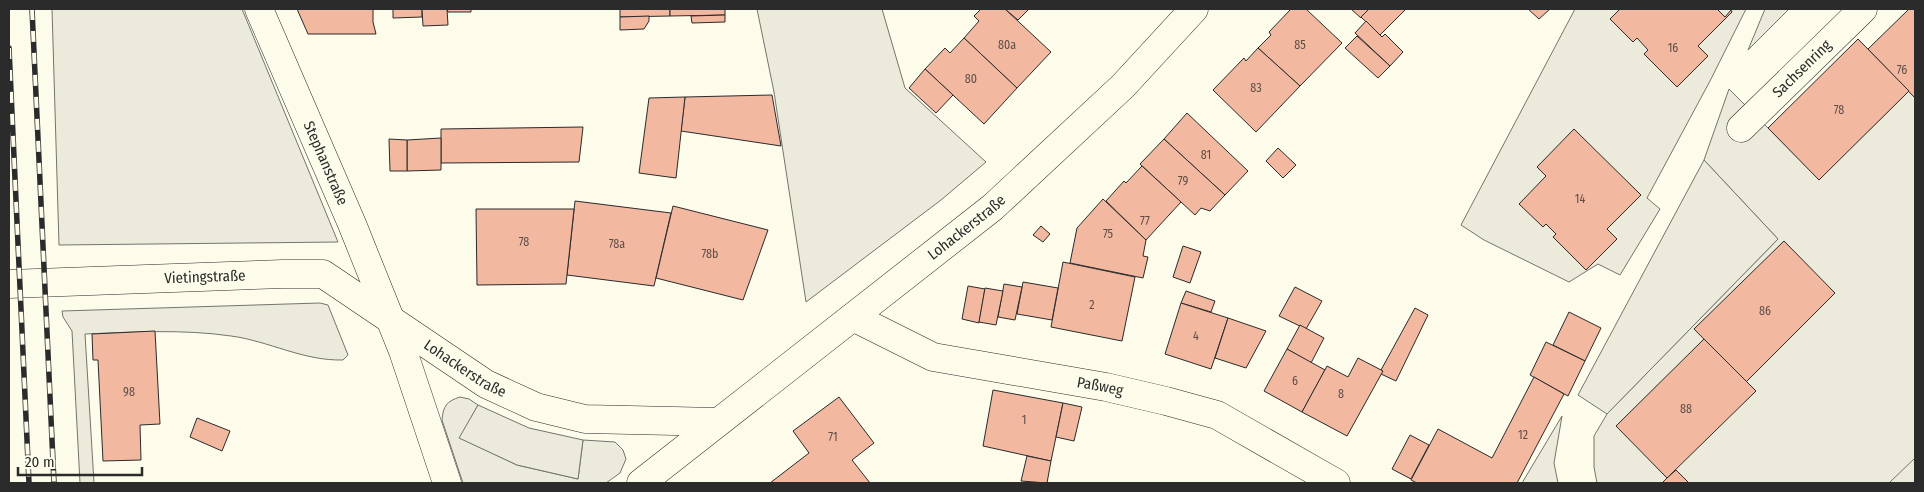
<svg xmlns="http://www.w3.org/2000/svg" width="1924" height="492" viewBox="0 0 1924 492" font-family="'Fira Sans Condensed',sans-serif">
<style>
.green{fill:#ecebdb;stroke:#74746e}
.parking{fill:#eceadb;stroke:#74746e}
.building{fill:#f2b8a0;stroke:#2b2b2b}
.lines{fill:none;stroke-linecap:round;stroke-linejoin:round}
.minor-casing{stroke:#2b2b2b;stroke-width:29}
.minor{stroke:#fdfbea;stroke-width:28}
.rail-casing{stroke:#2b2b2b;stroke-width:5.5}
.rail{stroke:#fdfbea;stroke-width:4;stroke-dasharray:11;stroke-linecap:butt}
.labels{text-anchor:middle;dominant-baseline:central;stroke-width:4;stroke-linejoin:round;paint-order:stroke}
.number-label{font-size:12px;fill:#5d4e48}
.street-label{font-size:15px;fill:#2b2b2b;stroke:#fdfbea}
</style>
<rect width="100%" height="100%" fill="#fdfbea"/>
<g class="green">
<path d="M 52,9 L 242,9 L 338,242 L 59,245 Z"/>
<path d="M 757,9 L 882,9 L 905,88 L 986,162 L 941,200 L 806,302 L 774,92 Z"/>
<path d="M 1575,9 L 1746,9 L 1710,81 L 1647,198 L 1660,209 L 1620,275 L 1598,264 L 1569,282 L 1484,240 L 1461,225 Z"/>
<path d="M 1765,9 L 1789,9 L 1748,50 Z"/>
<path d="M 1729,89 L 1819,179 L 1909,91 L 1915,98 L 1915,483 L 1597,483 L 1594,467 L 1594,436 L 1607,414 L 1778,239 L 1704,160 Z"/>
<path d="M 320,303 L 328,305 L 348,355 L 343,360 C 303,361 269,341 231,336 C 183,329 133,332 85,334 L 94,483 L 80,483 L 72,331 L 63,317 L 62,311 Z"/>
<path d="M 460,397 L 469,399 L 478,405 L 460,438 L 517,465 L 578,479 L 583,440 L 615,442 L 623,450 L 626,459 L 620,473 L 606,483 L 463,483 L 442,420 C 443,406 447,401 460,397 Z"/>
<path d="M 1562,416 L 1554,463 L 1558,483 L 1522,483 Z"/>
</g>
<g class="parking">
<path d="M 1704,160 L 1778,239 L 1607,414 L 1578,395 Z"/>
<path d="M 478,405 L 529,428 L 583,440 L 578,479 L 517,465 L 459,438 Z"/>
<path d="M 1915,458 L 1915,483 L 1889,483 Z"/>
</g>
<g class="building">
<path d="M 297,9 L 373,9 L 373,22 L 376,34 L 308,34 Z"/>
<path d="M 393,9 L 422,9 L 422,17 L 393,18 Z"/>
<path d="M 422,9 L 447,9 L 448,25 L 423,26 Z"/>
<path d="M 447,9 L 471,9 L 471,12 L 448,12 Z"/>
<path d="M 620,9 L 670,9 L 670,16 L 620,17 Z"/>
<path d="M 670,9 L 725,9 L 725,15 L 670,16 Z"/>
<path d="M 981,9 L 1005,9 L 1051,52 L 1017,88 L 964,38 L 979,21 L 974,16 Z"/>
<path d="M 1005,9 L 1029,9 L 1018,20 Z"/>
<path d="M 1291,9 L 1306,9 L 1342,43 L 1300,86 L 1258,48 L 1271,35 L 1269,32 Z"/>
<path d="M 1351,9 L 1369,9 L 1361,18 Z"/>
<path d="M 1369,9 L 1406,9 L 1380,35 L 1361,17 Z"/>
<path d="M 1528,9 L 1550,9 L 1539,19 Z"/>
<path d="M 1620,9 L 1717,9 L 1725,17 L 1731,10 L 1732,12 L 1698,46 L 1708,56 L 1677,87 L 1644,54 L 1648,50 L 1637,38 L 1633,42 L 1610,19 Z"/>
<path d="M 1909,9 L 1915,9 L 1915,98 L 1868,49 Z"/>
<path d="M 725,15 L 725,22 L 692,23 L 691,16 Z"/>
<path d="M 649,16 L 649,21 L 644,29 L 620,30 L 620,17 Z"/>
<path d="M 1366,21 L 1382,37 L 1385,34 L 1403,52 L 1390,66 L 1355,33 Z"/>
<path d="M 1357,36 L 1390,66 L 1378,78 L 1345,48 Z"/>
<path d="M 964,38 L 1017,88 L 984,124 L 925,69 L 945,48 L 950,53 Z"/>
<path d="M 1858,39 L 1909,91 L 1819,180 L 1768,128 Z"/>
<path d="M 1258,48 L 1300,86 L 1256,132 L 1213,90 L 1244,58 L 1246,61 Z"/>
<path d="M 925,69 L 953,95 L 936,113 L 909,88 Z"/>
<path d="M 772,95 L 781,146 L 681,131 L 685,97 Z"/>
<path d="M 685,97 L 676,178 L 639,173 L 649,98 Z"/>
<path d="M 1187,113 L 1248,171 L 1225,195 L 1164,139 Z"/>
<path d="M 583,127 L 579,162 L 441,163 L 441,129 Z"/>
<path d="M 1574,129 L 1641,195 L 1607,229 L 1617,239 L 1586,270 L 1553,237 L 1556,234 L 1546,224 L 1543,227 L 1519,204 L 1546,176 L 1537,167 Z"/>
<path d="M 441,138 L 441,170 L 407,171 L 407,140 Z"/>
<path d="M 389,139 L 407,140 L 407,171 L 390,171 Z"/>
<path d="M 1164,139 L 1225,195 L 1210,211 L 1201,208 L 1195,215 L 1140,164 Z"/>
<path d="M 1278,148 L 1296,165 L 1283,178 L 1266,161 Z"/>
<path d="M 1142,166 L 1181,202 L 1146,240 L 1106,201 L 1124,181 L 1126,183 Z"/>
<path d="M 1103,199 L 1146,240 L 1143,256 L 1148,257 L 1143,278 L 1070,263 L 1077,228 Z"/>
<path d="M 575,201 L 671,213 L 654,286 L 567,275 Z"/>
<path d="M 673,206 L 768,230 L 743,300 L 656,278 Z"/>
<path d="M 476,209 L 574,209 L 566,284 L 477,285 Z"/>
<path d="M 1041,226 L 1050,234 L 1043,242 L 1033,235 Z"/>
<path d="M 1784,241 L 1835,293 L 1746,382 L 1694,329 Z"/>
<path d="M 1183,246 L 1201,252 L 1190,283 L 1173,277 Z"/>
<path d="M 1063,262 L 1135,277 L 1122,341 L 1051,327 Z"/>
<path d="M 1023,282 L 1058,288 L 1052,320 L 1017,314 Z"/>
<path d="M 1004,284 L 1022,287 L 1015,320 L 998,317 Z"/>
<path d="M 968,286 L 985,289 L 979,323 L 962,319 Z"/>
<path d="M 1295,287 L 1322,301 L 1306,329 L 1279,316 Z"/>
<path d="M 985,288 L 1003,291 L 996,325 L 979,322 Z"/>
<path d="M 1186,291 L 1215,301 L 1211,312 L 1181,303 Z"/>
<path d="M 1181,303 L 1228,318 L 1211,369 L 1165,354 Z"/>
<path d="M 1415,308 L 1428,315 L 1396,381 L 1381,374 L 1381,370 Z"/>
<path d="M 1569,312 L 1601,328 L 1585,361 L 1553,345 Z"/>
<path d="M 1228,318 L 1266,331 L 1246,368 L 1215,358 Z"/>
<path d="M 1300,325 L 1324,338 L 1311,363 L 1287,349 Z"/>
<path d="M 155,331 L 160,424 L 140,425 L 141,460 L 103,461 L 98,360 L 93,360 L 92,334 Z"/>
<path d="M 1704,339 L 1756,391 L 1667,478 L 1616,426 Z"/>
<path d="M 1546,342 L 1585,361 L 1568,396 L 1530,375 Z"/>
<path d="M 1287,349 L 1325,370 L 1302,412 L 1264,391 Z"/>
<path d="M 1358,358 L 1383,371 L 1347,436 L 1302,412 L 1327,366 L 1348,377 Z"/>
<path d="M 1534,377 L 1564,394 L 1517,483 L 1417,483 L 1411,480 L 1438,429 L 1492,458 Z"/>
<path d="M 993,390 L 1063,403 L 1051,461 L 983,446 Z"/>
<path d="M 839,397 L 874,443 L 852,460 L 870,483 L 770,483 L 809,453 L 793,431 Z"/>
<path d="M 1063,403 L 1082,407 L 1074,441 L 1056,437 Z"/>
<path d="M 197,418 L 230,431 L 222,451 L 190,437 Z"/>
<path d="M 1410,435 L 1429,445 L 1411,479 L 1392,469 Z"/>
<path d="M 1027,456 L 1051,461 L 1047,483 L 1021,481 Z"/>
<path d="M 1676,470 L 1689,483 L 1662,483 L 1667,478 Z"/>
</g>
<g class="lines">
<defs>
<g id="minor">
<path id="s1" d="M 259,9 L 352,224 L 403,351 L 447,483"/>
<path id="s2" d="M 1741,128 L 1863,9"/>
<path id="s3" d="M 9,284 L 283,274 L 323,274 L 486,384 L 536,407 L 585,419 L 718,422"/>
<path id="s4" d="M 853,317 L 933,357 L 1106,387 L 1166,401 L 1217,415 L 1336,483"/>
<path id="s5" d="M 641,483 L 993,207 L 1123,86 L 1194,9"/>
</g>
</defs>
<use href="#minor" class="minor-casing"/>
<use href="#minor" class="minor"/>
<defs>
<g id="rail">
<path d="M 32,9 L 54,483"/>
<path d="M 9,48 L 29,483"/>
</g>
</defs>
<use href="#rail" class="rail-casing"/>
<use href="#rail" class="rail"/>
</g>
<g class="labels">
<g class="number-label">
<text x="1007" y="45">80a</text>
<text x="1300" y="45">85</text>
<text x="1673" y="48">16</text>
<text x="1902" y="70">76</text>
<text x="971" y="79">80</text>
<text x="1256" y="88">83</text>
<text x="1839" y="110">78</text>
<text x="1206" y="155">81</text>
<text x="1183" y="181">79</text>
<text x="1580" y="199">14</text>
<text x="1145" y="221">77</text>
<text x="1108" y="234">75</text>
<text x="524" y="242">78</text>
<text x="617" y="244">78a</text>
<text x="710" y="254">78b</text>
<text x="1092" y="305">2</text>
<text x="1765" y="311">86</text>
<text x="1196" y="336">4</text>
<text x="1295" y="381">6</text>
<text x="129" y="392">98</text>
<text x="1341" y="394">8</text>
<text x="1686" y="409">88</text>
<text x="1024" y="420">1</text>
<text x="1523" y="435">12</text>
<text x="833" y="437">71</text>
</g>
<g class="street-label">
<text stroke="none"><textPath href="#s2" startOffset="85">Sachsenring</textPath></text>
<text stroke="none"><textPath href="#s1" startOffset="168">Stephanstraße</textPath></text>
<text stroke="none"><textPath href="#s5" startOffset="414">Lohackerstraße</textPath></text>
<text stroke="none"><textPath href="#s3" startOffset="196">Vietingstraße</textPath></text>
<text stroke="none"><textPath href="#s3" startOffset="485">Lohackerstraße</textPath></text>
<text stroke="none"><textPath href="#s4" startOffset="259">Paßweg</textPath></text>
</g>
</g>
<rect width="1924" height="492" fill="none" stroke="#2b2b2b" stroke-width="20"/>
<path d="M18 467v8h124v-8" fill="none" stroke="#2b2b2b" stroke-width="2.5"/>
<text x="25" y="467" font-size="15" fill="#2b2b2b" stroke="#fdfbea" stroke-width="4" paint-order="stroke">20 m</text>
</svg>
